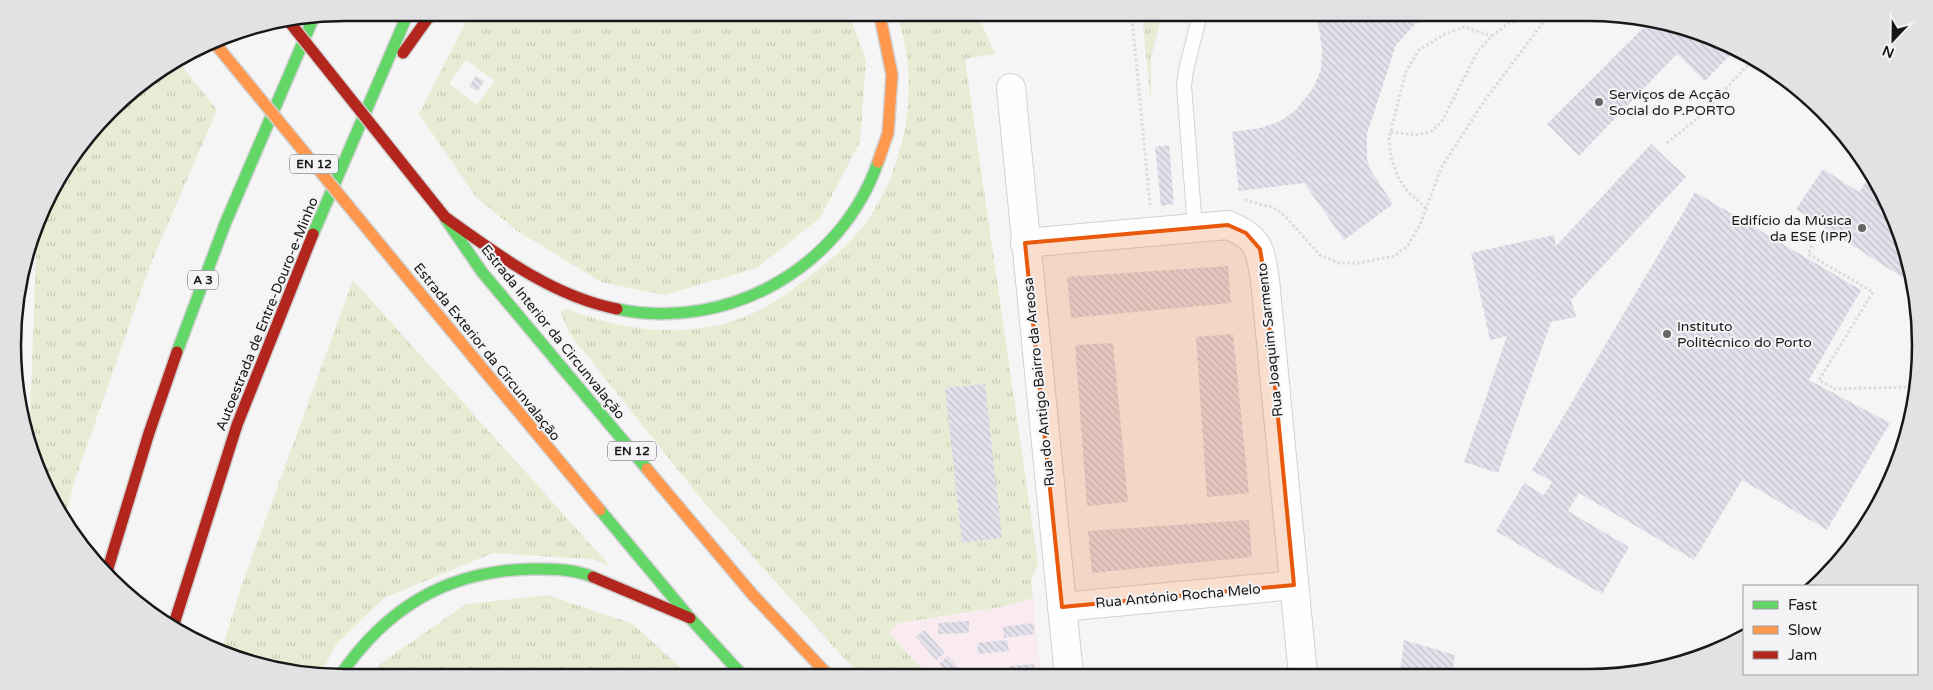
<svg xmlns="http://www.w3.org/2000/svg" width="1933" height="690" viewBox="0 0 1933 690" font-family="'Varela Round',sans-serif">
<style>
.commercial{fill:#f9ebf0}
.grass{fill:url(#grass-tufts);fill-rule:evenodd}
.building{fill:url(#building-back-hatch)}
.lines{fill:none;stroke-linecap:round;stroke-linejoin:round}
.lane-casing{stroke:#d2d2d2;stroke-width:16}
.street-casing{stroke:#d2d2d2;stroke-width:30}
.fast-casing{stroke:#d1d1d2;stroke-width:14}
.slow-casing{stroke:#d1d1d2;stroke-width:14}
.jam-casing{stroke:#d1d1d2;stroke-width:14}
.path{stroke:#dbdbdc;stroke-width:3;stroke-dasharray:2.5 2.5;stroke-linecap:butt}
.lane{stroke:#fefefe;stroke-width:14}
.street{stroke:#fefefe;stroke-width:28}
.fast{stroke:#63d668;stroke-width:11}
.slow{stroke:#ff974d;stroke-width:11}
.jam{stroke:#b3261e;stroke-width:11}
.slow-bridge-casing{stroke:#d1d1d2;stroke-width:14;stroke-linecap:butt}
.jam-bridge-casing{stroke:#d1d1d2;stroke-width:14;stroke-linecap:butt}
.slow-bridge{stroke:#ff974d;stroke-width:11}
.jam-bridge{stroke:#b3261e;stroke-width:11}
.marked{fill:#e8590c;fill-opacity:0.2;stroke:#e8590c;stroke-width:4;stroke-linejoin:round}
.poi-dot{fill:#656566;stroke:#f4f4f6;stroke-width:2}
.labels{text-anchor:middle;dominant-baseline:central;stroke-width:4;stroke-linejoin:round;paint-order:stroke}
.shield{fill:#f4f4f6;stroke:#5a5a5b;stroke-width:1}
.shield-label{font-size:12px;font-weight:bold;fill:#181819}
.poi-label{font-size:14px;fill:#181819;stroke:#f4f4f6;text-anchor:start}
.street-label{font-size:14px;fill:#181819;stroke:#f4f4f6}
.rim{fill:none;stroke:#181819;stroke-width:2.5}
</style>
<defs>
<pattern id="grass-tufts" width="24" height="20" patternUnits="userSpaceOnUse" patternTransform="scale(1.25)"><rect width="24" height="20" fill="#e7edd4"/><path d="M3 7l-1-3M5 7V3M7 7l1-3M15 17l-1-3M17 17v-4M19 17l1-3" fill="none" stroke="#c5cab5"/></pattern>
<pattern id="building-back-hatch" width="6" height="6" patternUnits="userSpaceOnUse" patternTransform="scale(1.25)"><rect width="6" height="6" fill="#e3e2ec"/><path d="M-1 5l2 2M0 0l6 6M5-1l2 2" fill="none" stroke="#c2c1ca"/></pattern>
</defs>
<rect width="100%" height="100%" fill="#f5f5f5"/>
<path class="commercial" d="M 1033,598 L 1041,676 L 928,676 L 889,633 L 898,623 L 1001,607 Z"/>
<g class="grass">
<path d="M 978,15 L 995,54 L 965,59 L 1038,564 L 1031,580 L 1033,598 L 1001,607 L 898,623 L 889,633 L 928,676 L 860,676 L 702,500 L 569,333 L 560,312 L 566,309 C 615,327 663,336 714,326 C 752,318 781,300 810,276 C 831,260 851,243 867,221 C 907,163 921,83 897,16 Z"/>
<path d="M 1150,15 L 1162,15 L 1151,58 L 1151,104 L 1143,24 Z"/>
<path d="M 850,16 L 866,61 L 860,142 L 820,218 L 757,268 L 664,295 L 601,282 L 516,230 L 476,197 L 419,114 L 468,18 ZM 466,60 L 495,81 L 477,105 L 449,84 Z"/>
<path d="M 179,62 L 217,110 L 151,263 L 74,483 L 64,519 L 29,442 L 37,229 L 47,198 L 81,143 L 126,95 Z"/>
<path d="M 353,280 L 610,566 L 592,559 L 493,553 L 384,598 L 336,644 L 321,674 L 259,666 L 222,649 L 241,587 Z"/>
<path d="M 548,595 L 633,624 L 681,668 L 669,677 L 372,677 L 379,665 L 466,604 Z"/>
</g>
<g class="building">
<path d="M 1439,13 L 1415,24 L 1396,45 L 1367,134 L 1367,159 L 1370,169 L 1393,204 L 1344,240 L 1304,183 L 1239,191 L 1232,132 L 1260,128 L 1279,122 L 1295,111 L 1314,87 L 1321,69 L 1322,49 L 1319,29 L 1313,14 Z"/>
<path d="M 1650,21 L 1674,24 L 1737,48 L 1705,81 L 1677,54 L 1579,156 L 1547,124 Z"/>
<path d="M 476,76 L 484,81 L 477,92 L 469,86 Z"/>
<path d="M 1651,144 L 1686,177 L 1571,300 L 1576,317 L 1551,322 L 1498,473 L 1464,462 L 1507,336 L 1490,340 L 1471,253 L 1554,235 L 1556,246 Z"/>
<path d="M 1169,145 L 1174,204 L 1161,206 L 1155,147 Z"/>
<path d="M 1823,169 L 1859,192 L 1872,173 L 1886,202 L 1881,210 L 1894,218 L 1903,238 L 1914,285 L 1796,209 Z"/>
<path d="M 1695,192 L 1861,290 L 1809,380 L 1890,423 L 1827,530 L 1742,480 L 1694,560 L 1579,493 L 1568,511 L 1629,547 L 1602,594 L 1496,531 L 1524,483 L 1544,495 L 1552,482 L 1532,470 Z"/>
<path d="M 1228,266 L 1231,303 L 1071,318 L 1067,277 Z"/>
<path d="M 1233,334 L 1249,493 L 1207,497 L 1196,337 Z"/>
<path d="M 1113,343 L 1128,502 L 1087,506 L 1075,345 Z"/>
<path d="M 985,384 L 1002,538 L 962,543 L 945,388 Z"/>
<path d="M 1249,520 L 1252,557 L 1092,573 L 1088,531 Z"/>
<path d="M 969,621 L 969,633 L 938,634 L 938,623 Z"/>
<path d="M 1033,623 L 1035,634 L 1004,638 L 1003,627 Z"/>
<path d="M 924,630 L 945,653 L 936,660 L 916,637 Z"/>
<path d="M 1007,640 L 1009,651 L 978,654 L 977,643 Z"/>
<path d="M 1404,640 L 1455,655 L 1452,675 L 1400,675 Z"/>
<path d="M 948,656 L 965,676 L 951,676 L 939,664 Z"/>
<path d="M 1034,664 L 1035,675 L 1010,676 L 1010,666 Z"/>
</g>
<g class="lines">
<defs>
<path id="lane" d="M 1195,227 L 1184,86 L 1186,70 L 1200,14"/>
<g id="street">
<path d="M 1011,88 L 1069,676"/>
<path d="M 1025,243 L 1228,225 C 1260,239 1260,248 1265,280 L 1303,675"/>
<path d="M 1062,607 L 1294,585"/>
</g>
<g id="fast">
<path d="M 445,218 L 482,272 L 647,469"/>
<path d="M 313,234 L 406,18"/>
<path d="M 617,309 C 728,332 841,268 878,162"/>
<path d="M 177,352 L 225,224 L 313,19"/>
<path d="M 600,510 L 690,618 L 744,677"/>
<path d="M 339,677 C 386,608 447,570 533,569 C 553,569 574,569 593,577"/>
</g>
<g id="slow">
<path d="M 878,162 L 888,133 L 892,75 L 880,16"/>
<path d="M 415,287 L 600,510"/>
<path d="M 647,469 L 752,594 L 829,676"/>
</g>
<g id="jam">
<path d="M 403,53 L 428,18"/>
<path d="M 445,217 C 498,255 552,296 617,309"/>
<path d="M 106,575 L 149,433 L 177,352"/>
<path d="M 593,577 L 690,618"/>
<path d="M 173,627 L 237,425 L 313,234"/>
</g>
</defs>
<use href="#lane" class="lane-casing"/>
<use href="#street" class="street-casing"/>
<use href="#fast" class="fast-casing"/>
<use href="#slow" class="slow-casing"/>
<use href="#jam" class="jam-casing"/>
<g class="path">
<path d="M 1135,15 L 1132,18 L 1150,205"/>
<path d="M 1391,132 L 1417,135 L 1432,131 L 1442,121 L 1478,51 L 1492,36 L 1509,23 L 1542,13"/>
<path d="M 1667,143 L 1704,113 L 1754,58"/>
<path d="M 1245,200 L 1274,208 L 1284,215 L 1320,255 L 1339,263 L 1358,263 L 1395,256 L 1408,245 L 1420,225 L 1441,168 L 1485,100 L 1550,13"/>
<path d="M 1426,208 L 1408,192 L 1398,177 L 1391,158 L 1389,138 L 1406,71 L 1419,50 L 1445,34 L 1464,27 L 1492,36"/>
<path d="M 1814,241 L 1808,254 L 1873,292 L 1819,380 L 1835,389 L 1908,387"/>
</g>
<use href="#lane" class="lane"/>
<use href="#street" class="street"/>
<use href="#fast" class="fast"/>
<use href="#slow" class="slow"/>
<use href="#jam" class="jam"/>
<defs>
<path id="slow-bridge" d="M 213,41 L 415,287"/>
<path id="jam-bridge" d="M 287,19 L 445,217"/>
</defs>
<use href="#slow-bridge" class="slow-bridge-casing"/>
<use href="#jam-bridge" class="jam-bridge-casing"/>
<use href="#slow-bridge" class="slow-bridge"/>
<use href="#jam-bridge" class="jam-bridge"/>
</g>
<path class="marked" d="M 1228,225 L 1246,233 L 1260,249 L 1265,280 L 1294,585 L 1062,607 L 1025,243 Z"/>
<g class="poi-dot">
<circle cx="1599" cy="102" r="5"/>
<circle cx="1862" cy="228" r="5"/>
<circle cx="1667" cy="334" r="5"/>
</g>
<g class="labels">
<g class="shield">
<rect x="290" y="154.5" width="48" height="19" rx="4"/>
<rect x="188" y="270.5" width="30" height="19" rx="4"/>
<rect x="608" y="441.5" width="48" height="19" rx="4"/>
</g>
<g class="shield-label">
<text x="314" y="164">EN 12</text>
<text x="203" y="280">A 3</text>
<text x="632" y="451">EN 12</text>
</g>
<g class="poi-label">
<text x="1609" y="94">Serviços de Acção<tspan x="1609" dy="16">Social do P.PORTO</tspan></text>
<text x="1852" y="220" text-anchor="end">Edifício da Música<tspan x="1852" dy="16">da ESE (IPP)</tspan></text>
<text x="1677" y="326">Instituto<tspan x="1677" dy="16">Politécnico do Porto</tspan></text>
</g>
<g class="street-label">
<text transform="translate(267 314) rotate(-68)">Autoestrada de Entre-Douro-e-Minho</text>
<text transform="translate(553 332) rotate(51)">Estrada Interior da Circunvalação</text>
<text transform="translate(1270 340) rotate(-96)">Rua Joaquim Sarmento</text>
<text transform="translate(487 352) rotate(51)">Estrada Exterior da Circunvalação</text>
<text transform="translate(1039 382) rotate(-96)">Rua do Antigo Bairro da Areosa</text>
<text transform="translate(1178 596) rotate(-5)">Rua António Rocha Melo</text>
</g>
</g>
<path d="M0 0H1933V690H0ZM345 21H1588A324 324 0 0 1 1912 345V345A324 324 0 0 1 1588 669H345A324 324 0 0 1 21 345V345A324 324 0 0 1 345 21Z" fill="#e2e2e4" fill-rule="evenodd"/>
<path class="rim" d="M345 21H1588A324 324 0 0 1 1912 345V345A324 324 0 0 1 1588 669H345A324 324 0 0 1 21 345V345A324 324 0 0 1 345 21Z"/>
<rect x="1743" y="585" width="175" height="90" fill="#f4f4f6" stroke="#9c9c9e"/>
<rect x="1753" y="601" width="25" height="8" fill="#63d668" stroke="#9c9c9e"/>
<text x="1788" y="610" font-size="15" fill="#181819">Fast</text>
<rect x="1753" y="626" width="25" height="8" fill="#ff974d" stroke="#9c9c9e"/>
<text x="1788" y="635" font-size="15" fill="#181819">Slow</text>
<rect x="1753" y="651" width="25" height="8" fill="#b3261e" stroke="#9c9c9e"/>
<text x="1788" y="660" font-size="15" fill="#181819">Jam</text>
<g transform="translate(1893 40) rotate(202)" stroke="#f4f4f6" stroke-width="4" paint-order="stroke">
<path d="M0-4L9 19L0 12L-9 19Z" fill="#181819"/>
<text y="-8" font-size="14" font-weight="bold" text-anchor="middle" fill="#181819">N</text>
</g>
</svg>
